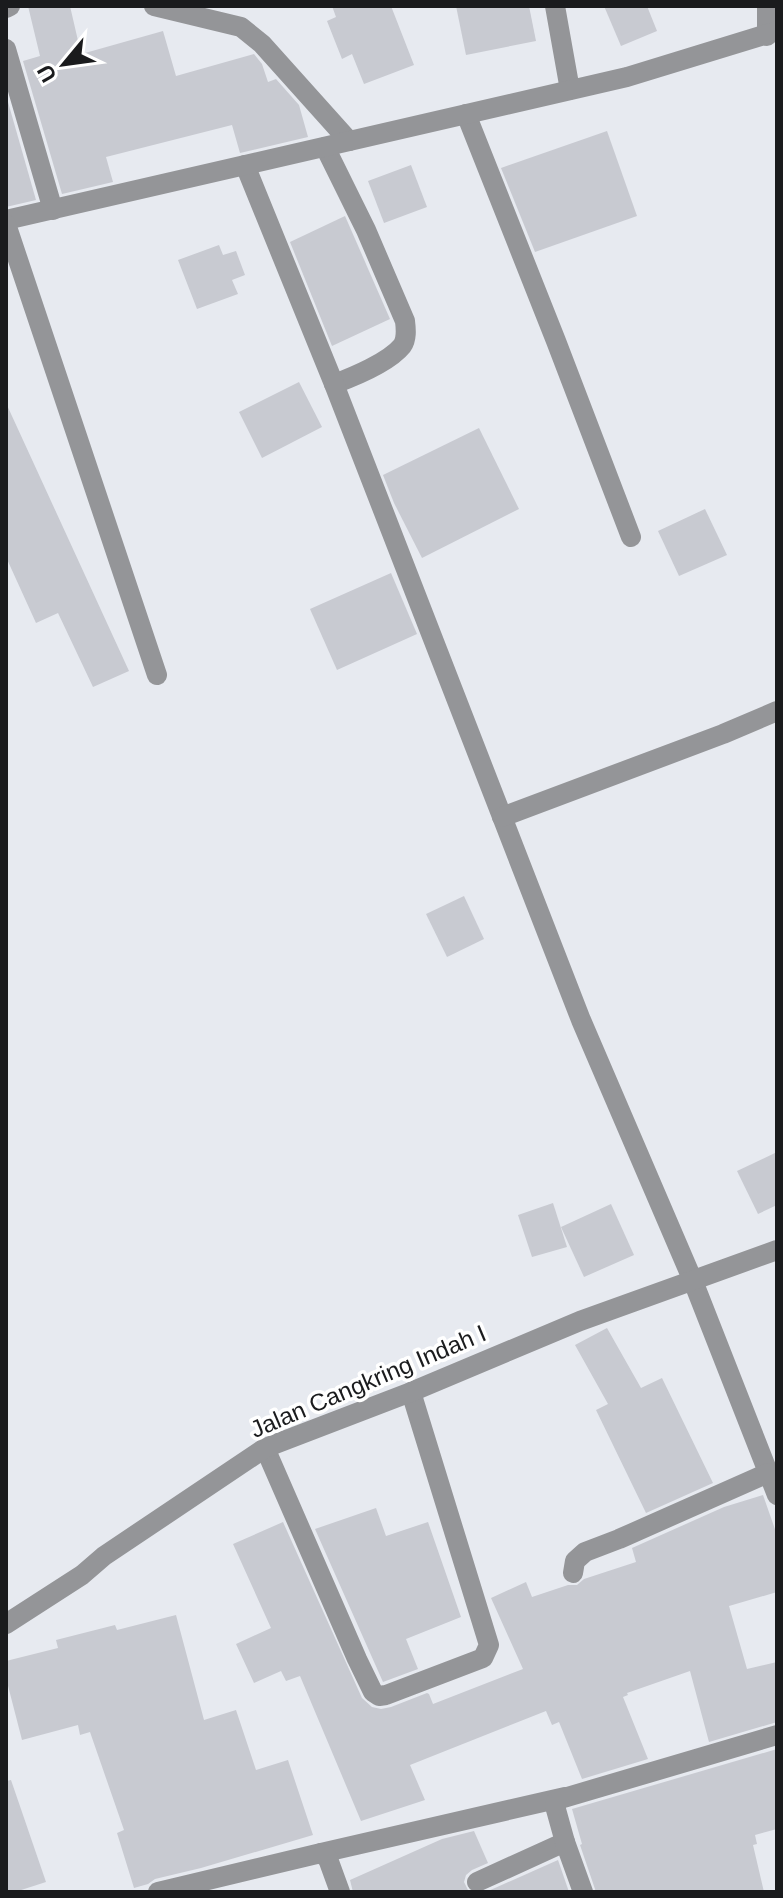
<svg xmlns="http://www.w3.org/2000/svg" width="783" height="1898" viewBox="0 0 783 1898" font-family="Helvetica,sans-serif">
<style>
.building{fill:#c8cad1}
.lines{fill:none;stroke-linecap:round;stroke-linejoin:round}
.street{stroke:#949598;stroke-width:20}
.labels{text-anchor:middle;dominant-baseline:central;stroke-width:7;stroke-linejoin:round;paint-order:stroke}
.street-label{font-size:24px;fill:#1a1b1d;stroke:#fff}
</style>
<rect width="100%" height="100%" fill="#e7eaf0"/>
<g class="building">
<path d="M 28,6 L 70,6 L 79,45 L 82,44 L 85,53 L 163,31 L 176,76 L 254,54 L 262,64 L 268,82 L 276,79 L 299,105 L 308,137 L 240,153 L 232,125 L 106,157 L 113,182 L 62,194 L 23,61 L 40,56 Z"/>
<path d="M 332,6 L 391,6 L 414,65 L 364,84 L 352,54 L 342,59 L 327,21 L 336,17 Z"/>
<path d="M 456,6 L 529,6 L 536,41 L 466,55 Z"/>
<path d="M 604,6 L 647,6 L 657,31 L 621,46 Z"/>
<path d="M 6,95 L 36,200 L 6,207 Z"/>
<path d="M 607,131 L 637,216 L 535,252 L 501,168 Z"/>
<path d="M 411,165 L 427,207 L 384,223 L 368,181 Z"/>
<path d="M 345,216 L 390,319 L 332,346 L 290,242 Z"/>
<path d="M 219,245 L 223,255 L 236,251 L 245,275 L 232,280 L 238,294 L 197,309 L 178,260 Z"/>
<path d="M 299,382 L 322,427 L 262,458 L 239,412 Z"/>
<path d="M 6,403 L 129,671 L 93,687 L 58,613 L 36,623 L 6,557 Z"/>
<path d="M 479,428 L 519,509 L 422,558 L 394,503 L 383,475 Z"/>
<path d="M 705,509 L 727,555 L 679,576 L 658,531 Z"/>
<path d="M 391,573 L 417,634 L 337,670 L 310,609 Z"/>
<path d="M 464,896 L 484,939 L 447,957 L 426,914 Z"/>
<path d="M 777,1152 L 777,1205 L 758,1214 L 737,1171 Z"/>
<path d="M 553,1203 L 567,1247 L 532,1257 L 518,1215 Z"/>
<path d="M 611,1204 L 634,1255 L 584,1277 L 561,1227 Z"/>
<path d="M 607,1328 L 641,1388 L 662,1378 L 713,1483 L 646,1513 L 596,1410 L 608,1404 L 575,1345 Z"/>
<path d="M 763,1495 L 777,1535 L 777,1592 L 729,1606 L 747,1669 L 777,1662 L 777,1722 L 709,1742 L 690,1671 L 627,1693 L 628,1695 L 623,1697 L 648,1759 L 582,1779 L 559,1722 L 552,1725 L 546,1711 L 410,1765 L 425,1800 L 361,1821 L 300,1676 L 286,1681 L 281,1671 L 254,1683 L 236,1644 L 271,1628 L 233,1544 L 283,1522 L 362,1698 L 372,1707 L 381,1709 L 391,1707 L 427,1693 L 429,1694 L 433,1704 L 523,1669 L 491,1598 L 526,1582 L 532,1597 L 568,1585 L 577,1585 L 584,1579 L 636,1562 L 632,1548 L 724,1507 Z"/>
<path d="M 376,1508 L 386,1536 L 428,1522 L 461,1617 L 406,1639 L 418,1669 L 383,1682 L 315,1529 Z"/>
<path d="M 176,1615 L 204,1720 L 236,1710 L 256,1770 L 288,1760 L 313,1835 L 201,1868 L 155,1879 L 148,1884 L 134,1888 L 117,1833 L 124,1830 L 90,1732 L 80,1735 L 78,1725 L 22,1740 L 6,1678 L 6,1661 L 58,1648 L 56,1640 L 115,1625 L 117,1630 Z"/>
<path d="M 777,1749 L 777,1829 L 755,1835 L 757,1844 L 753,1845 L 764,1892 L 596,1892 L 580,1845 L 582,1844 L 572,1809 Z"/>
<path d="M 11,1780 L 46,1882 L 15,1892 L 6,1892 L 6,1781 Z"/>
<path d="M 474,1831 L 488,1863 L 472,1870 L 466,1875 L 464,1882 L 469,1892 L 353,1892 L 350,1880 L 442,1839 Z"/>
<path d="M 558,1860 L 569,1892 L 486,1892 Z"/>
</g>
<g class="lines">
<g class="street">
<path d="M 154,6 L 241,27 L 262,44 L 349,141"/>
<path d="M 555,6 L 570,90"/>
<path d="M 6,8 L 10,6"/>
<path d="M 767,36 L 767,6"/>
<path d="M 6,49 L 53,210"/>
<path d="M 466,114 L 556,341 L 631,537"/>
<path d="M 325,147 L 366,230 L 405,321 C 406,329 407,339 402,346 C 389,362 353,377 334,384"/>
<path d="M 245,165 L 334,384 L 581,1020 L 693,1281 L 777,1495"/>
<path d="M 6,220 L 627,77 L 777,31"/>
<path d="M 6,224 L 157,675"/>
<path d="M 502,817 L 723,734 L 777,711"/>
<path d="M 265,1448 L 357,1659 L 373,1692 L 379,1696 L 386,1695 L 483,1658 L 489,1645 L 411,1392"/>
<path d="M 573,1573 L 575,1561 L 585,1552 L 619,1539 L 768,1473"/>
<path d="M 6,1624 L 82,1575 L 104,1556 L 265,1448 L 411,1392 L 580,1321 L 777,1250"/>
<path d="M 321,1853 L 565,1797"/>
<path d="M 477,1882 L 565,1842"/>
<path d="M 158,1892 L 321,1853 L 328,1859 L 340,1892"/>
<path d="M 583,1892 L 565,1842 L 555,1806 L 557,1800 L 777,1735"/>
</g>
</g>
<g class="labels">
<g class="street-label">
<text transform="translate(368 1381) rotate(-23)">Jalan Cangkring Indah I</text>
</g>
</g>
<rect width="783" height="1898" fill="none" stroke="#1a1b1d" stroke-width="16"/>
<g transform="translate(64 64) rotate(241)" stroke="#ffffff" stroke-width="6" paint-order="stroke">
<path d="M0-6L14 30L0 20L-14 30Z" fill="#1a1b1d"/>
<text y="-12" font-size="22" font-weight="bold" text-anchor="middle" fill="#1a1b1d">U</text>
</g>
</svg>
